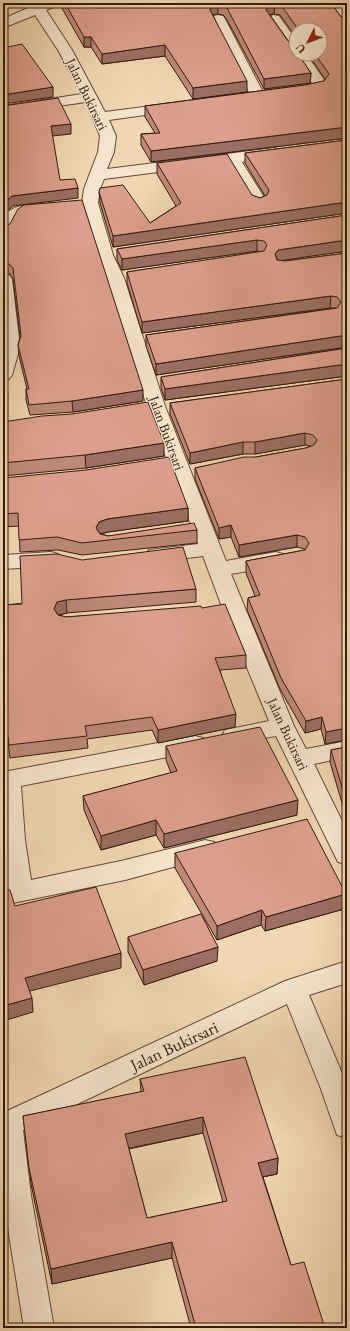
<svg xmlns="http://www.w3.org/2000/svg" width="350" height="1331" viewBox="0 0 350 1331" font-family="'EB Garamond',serif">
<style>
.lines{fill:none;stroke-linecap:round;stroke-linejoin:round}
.minor-casing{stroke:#654937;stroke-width:2}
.minor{fill:#f6e5ce;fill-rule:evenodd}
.wall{fill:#be8979;stroke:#361a0e;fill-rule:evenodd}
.shaded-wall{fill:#9b6f63;stroke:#361a0e}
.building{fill:#dd9f8d;stroke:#361a0e;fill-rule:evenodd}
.labels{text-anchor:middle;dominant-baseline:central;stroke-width:3;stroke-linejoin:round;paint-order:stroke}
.street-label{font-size:14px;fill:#361a0e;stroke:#f6e5ce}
.near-street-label{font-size:17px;fill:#361a0e;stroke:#f6e5ce}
</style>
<rect width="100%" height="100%" fill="#f1d7b3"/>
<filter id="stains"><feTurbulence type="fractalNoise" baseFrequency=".005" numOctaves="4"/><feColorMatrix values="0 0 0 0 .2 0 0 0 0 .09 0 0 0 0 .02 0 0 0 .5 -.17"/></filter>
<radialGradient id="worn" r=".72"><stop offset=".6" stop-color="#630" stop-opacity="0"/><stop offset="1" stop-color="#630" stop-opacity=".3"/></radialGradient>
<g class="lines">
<defs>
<g id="minor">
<path d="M 28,3 L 58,3 L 56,6 L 46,10 L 72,50 L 105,112 L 174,103 L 179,104 L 181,107 L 179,110 L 174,111 L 109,120 L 116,136 L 114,152 L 107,169 L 274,148 L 279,150 L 282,153 L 279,156 L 242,162 L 267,202 L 265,205 L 259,207 L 253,205 L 228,163 L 104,179 L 100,189 L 98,203 L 113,255 L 124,278 L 165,406 L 226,561 L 276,552 L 283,554 L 286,559 L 283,564 L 276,566 L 231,574 L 294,726 L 306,749 L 347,741 L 347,757 L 314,764 L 347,831 L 347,864 L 338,862 L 276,736 L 233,744 L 225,742 L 222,736 L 225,730 L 269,721 L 222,607 L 203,556 L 156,562 L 149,560 L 146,555 L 149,550 L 198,544 L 147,406 L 106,278 L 97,255 L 82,203 L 84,189 L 98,152 L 100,136 L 86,102 L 3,114 L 3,106 L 82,94 L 58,50 L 35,15 L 3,28 L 3,19 L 30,7 Z"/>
<path d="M 334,3 L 347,3 L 347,8 L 344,9 L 347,13 L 347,27 L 342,26 L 329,8 Z"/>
<path d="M 218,15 L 223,16 L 225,19 L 265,96 L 263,99 L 258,100 L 253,99 L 251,96 L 211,19 L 213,16 Z"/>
<path d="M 274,15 L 279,16 L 296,40 L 296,54 L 306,54 L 327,84 C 320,95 301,98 289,95 L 287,92 L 289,89 L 310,85 L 312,83 L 267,19 L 269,16 Z"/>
<path d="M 47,202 L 53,204 L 55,207 L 53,210 C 40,213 24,211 15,222 C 13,225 11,230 9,234 L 3,235 L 3,216 C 14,204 32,204 47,202 Z"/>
<path d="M 3,274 L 9,275 L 12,279 L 20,347 L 12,375 L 9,379 L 3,381 Z"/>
<path d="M 51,552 L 58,554 L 61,559 L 58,564 L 51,566 L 3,569 L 3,555 Z"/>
<path d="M 195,736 L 203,738 L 206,744 L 203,750 L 21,786 L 25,840 L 31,880 L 125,860 L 205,840 L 214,842 L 217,849 L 214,856 L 125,880 L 3,905 L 3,885 L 7,884 L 3,856 L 3,772 Z"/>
<path d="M 347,961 L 347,983 L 309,995 L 347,1085 L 347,1138 L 337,1135 L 321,1089 L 287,1004 L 23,1130 L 31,1195 L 54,1328 L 24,1328 L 3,1197 L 3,1113 L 285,981 Z"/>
</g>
</defs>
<use href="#minor" class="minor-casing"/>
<use href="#minor" class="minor"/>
</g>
<g class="wall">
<path d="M 59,3 L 332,3 L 332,4 L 341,17 L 347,18 L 347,138 L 151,162 L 141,145 L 141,134 L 155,133 L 145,117 L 145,106 L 305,85 L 324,81 L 325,79 L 308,54 L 320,54 L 320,30 L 296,30 L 296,37 L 280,15 L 274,14 L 270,15 L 311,73 L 310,83 L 264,89 L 226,18 L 223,15 L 218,14 L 213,15 L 247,92 L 193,99 L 165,56 L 102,64 L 91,47 L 84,47 Z"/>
<path d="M 347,140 L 347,213 L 113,247 L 100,203 L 99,192 L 150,223 L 176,206 L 157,174 L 157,163 L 260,198 L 265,196 L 245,163 L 245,153 Z"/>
<path d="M 347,215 L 347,251 L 280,260 L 285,261 L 347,253 L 347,347 L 156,375 L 146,346 L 146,335 L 336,308 L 330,308 L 142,333 L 127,283 L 127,272 L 263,252 L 257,251 L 122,270 L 117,260 L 117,249 Z"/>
<path d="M 3,226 L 143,401 L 73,412 L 30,415 L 26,400 L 26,389 L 27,389 L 19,356 L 18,345 L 20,337 L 13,279 L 10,274 L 3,273 Z"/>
<path d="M 347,348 L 347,376 L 165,400 L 161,388 L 161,377 Z"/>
<path d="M 347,379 L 347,740 L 325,744 L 321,729 L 305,733 L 280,689 L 247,610 L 248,598 L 255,596 L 246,573 L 246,561 L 305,550 L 304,549 L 297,547 L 239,557 L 231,537 L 219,539 L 195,479 L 195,468 L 306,448 L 311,446 L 305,445 L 255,454 L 243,454 L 190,464 L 170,414 L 170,403 Z"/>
<path d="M 3,422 L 164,456 L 86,468 L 3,476 Z"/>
<path d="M 3,478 L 188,508 L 188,521 L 108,532 L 101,534 L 108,536 L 197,530 L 197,543 L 82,555 L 58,550 L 20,552 L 19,526 L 3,527 Z"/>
<path d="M 196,589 L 196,602 L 67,613 L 59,615 L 66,617 L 202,608 L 246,655 L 246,668 L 220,670 L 235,727 L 158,743 L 152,730 L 87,739 L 88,748 L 10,758 L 3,705 L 3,605 Z"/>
<path d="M 166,746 L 297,815 L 164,848 L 156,835 L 101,850 L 84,810 L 83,796 L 171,773 L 166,760 Z"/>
<path d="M 347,747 L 347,820 L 330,762 L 331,750 Z"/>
<path d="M 175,853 L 346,894 L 344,909 L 265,931 L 261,925 L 217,940 L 175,868 Z"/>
<path d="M 128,937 L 217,961 L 144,985 L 128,952 Z"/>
<path d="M 140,1079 L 278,1158 L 277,1174 L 263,1177 L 291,1265 L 325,1328 L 191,1328 L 172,1258 L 52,1284 L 31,1184 L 23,1116 L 141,1092 ZM 203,1133 L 223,1202 L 147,1218 L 129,1149 Z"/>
</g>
<g class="shaded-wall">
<path d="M 218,4 L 218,14 L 212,15 L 210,10 L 212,5 Z"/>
<path d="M 275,4 L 274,14 L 268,15 L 266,10 L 268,5 Z"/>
<rect x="84" y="37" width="7" height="10"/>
<path d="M 165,45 L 165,56 L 102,64 L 102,54 Z"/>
<path d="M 311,73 L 310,83 L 264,89 L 264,79 Z"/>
<path d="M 247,81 L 247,92 L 193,99 L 193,88 Z"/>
<path d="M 53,87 L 53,97 L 3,104 L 3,95 Z"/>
<path d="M 71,124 L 71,134 L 52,136 L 51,126 Z"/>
<path d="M 347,127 L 347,138 L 151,162 L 151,151 Z"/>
<path d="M 78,188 L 78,198 L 13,206 L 3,215 L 3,204 L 12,196 Z"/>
<path d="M 347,202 L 347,213 L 113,247 L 113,236 Z"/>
<path d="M 257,240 L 257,251 L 122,270 L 122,259 Z"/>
<path d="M 347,240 L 347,251 L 278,261 L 275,254 L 278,250 Z"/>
<path d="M 331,296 L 330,308 L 142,333 L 142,322 Z"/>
<path d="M 347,335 L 347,347 L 156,375 L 156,364 Z"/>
<path d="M 347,364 L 347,376 L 165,400 L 165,389 Z"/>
<path d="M 143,390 L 143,401 L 73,412 L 72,401 Z"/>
<path d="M 305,433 L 305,445 L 255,454 L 255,442 Z"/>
<path d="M 243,442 L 243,454 L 190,464 L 190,453 Z"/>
<path d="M 164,443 L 164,456 L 86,468 L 85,455 Z"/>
<path d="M 188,508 L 188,521 L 108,532 L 100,534 L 96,528 L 99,522 L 107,519 Z"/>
<path d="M 231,525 L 231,537 L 219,539 L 219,528 Z"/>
<path d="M 297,535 L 297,547 L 239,557 L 239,545 Z"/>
<path d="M 66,600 L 67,613 L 58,615 L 54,609 L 57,602 Z"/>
<path d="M 236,714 L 235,727 L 158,743 L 158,730 Z"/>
<path d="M 322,717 L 321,729 L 305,733 L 306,721 Z"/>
<path d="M 347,728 L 347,740 L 325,744 L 326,732 Z"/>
<path d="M 298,800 L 297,815 L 164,848 L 164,834 Z"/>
<path d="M 156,820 L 156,835 L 101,850 L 101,836 Z"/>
<path d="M 4,867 L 5,882 L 3,884 L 3,868 Z"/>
<path d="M 346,894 L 344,909 L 265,931 L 266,917 Z"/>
<path d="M 262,910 L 261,925 L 217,940 L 217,926 Z"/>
<path d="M 218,947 L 217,961 L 144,985 L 143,970 Z"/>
<path d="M 121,953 L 121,968 L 26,992 L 25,978 Z"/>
<path d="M 32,998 L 33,1012 L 3,1021 L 3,1006 Z"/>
<path d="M 203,1117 L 203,1133 L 125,1149 L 125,1134 Z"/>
<path d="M 278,1158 L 277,1174 L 257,1178 L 258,1163 Z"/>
<path d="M 172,1242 L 172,1258 L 52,1284 L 51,1269 Z"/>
</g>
<g class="building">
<path d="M 65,3 L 331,3 L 341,17 L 347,18 L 347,127 L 151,151 L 141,134 L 160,133 L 145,106 L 305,85 L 324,81 L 329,74 L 315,54 L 320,54 L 320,30 L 298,30 L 298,29 L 281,5 L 275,4 L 268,5 L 266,10 L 296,52 L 296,54 L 298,54 L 311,73 L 264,79 L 227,8 L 223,5 L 218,4 L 212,5 L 210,10 L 247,81 L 193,88 L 165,45 L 102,54 L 91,37 L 84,37 Z"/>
<path d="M 22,44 L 53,87 L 3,95 L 3,48 Z"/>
<path d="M 58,98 L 71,124 L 51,126 L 60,180 L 75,179 L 78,188 L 12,196 L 3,204 L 3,106 Z"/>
<path d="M 347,140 L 347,202 L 113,236 L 99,192 L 100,188 L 123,185 L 150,223 L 181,203 L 157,163 L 227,154 L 252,195 L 260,198 L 267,195 L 269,190 L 245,153 Z"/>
<path d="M 82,200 L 143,390 L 72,401 L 29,405 L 26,389 L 29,389 L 18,345 L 21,336 L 13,268 L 9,264 L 3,262 L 3,226 L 10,224 L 18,209 L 24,205 Z"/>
<path d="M 347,215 L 347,240 L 278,250 L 275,254 L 277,260 L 285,261 L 347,253 L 347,335 L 156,364 L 146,335 L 337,308 L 341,302 L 337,297 L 331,296 L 142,322 L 127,272 L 264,251 L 267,245 L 264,241 L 257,240 L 122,259 L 117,249 Z"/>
<path d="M 347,348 L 347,364 L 165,389 L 161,377 Z"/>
<path d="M 347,379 L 347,728 L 326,732 L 322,717 L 306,721 L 281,678 L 248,598 L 260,595 L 246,561 L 305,550 L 309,543 L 305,537 L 297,535 L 239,545 L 231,525 L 219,528 L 195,468 L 244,457 L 256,457 L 306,448 L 314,445 L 317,440 L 313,435 L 305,433 L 255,442 L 243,442 L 190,453 L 170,403 Z"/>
<path d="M 148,402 L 164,443 L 85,455 L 3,463 L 3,422 L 42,416 L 72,414 Z"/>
<path d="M 169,457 L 188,508 L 107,519 L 99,522 L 96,528 L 100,534 L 108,536 L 194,523 L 197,530 L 82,543 L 57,537 L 19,540 L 18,513 L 3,514 L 3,478 L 86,470 Z"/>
<path d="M 183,547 L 196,589 L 66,600 L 57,602 L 54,609 L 58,615 L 66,617 L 201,606 L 202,608 L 225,604 L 246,655 L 215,658 L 236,714 L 158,730 L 152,717 L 85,726 L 87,736 L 9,745 L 3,701 L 3,605 L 22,604 L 20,556 L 57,554 L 82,560 Z"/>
<path d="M 260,727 L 298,800 L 164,834 L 156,820 L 101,836 L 83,796 L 177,771 L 166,746 Z"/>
<path d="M 347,747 L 347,804 L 331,750 Z"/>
<path d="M 307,819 L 346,894 L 266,917 L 262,910 L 217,926 L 175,853 Z"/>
<path d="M 96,887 L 121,953 L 25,978 L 32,998 L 3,1006 L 3,891 L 10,890 L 15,906 Z"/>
<path d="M 201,914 L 218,947 L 143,970 L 128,937 Z"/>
<path d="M 245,1057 L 278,1158 L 258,1163 L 291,1265 L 304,1262 L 325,1328 L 196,1328 L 172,1242 L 51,1269 L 29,1168 L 23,1116 L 144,1091 L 140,1079 ZM 203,1117 L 227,1201 L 147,1218 L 125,1134 Z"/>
</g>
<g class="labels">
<g class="street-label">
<text transform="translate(87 94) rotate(64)">Jalan Bukirsari</text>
<text transform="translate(167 433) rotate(70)">Jalan Bukirsari</text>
<text transform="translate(288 734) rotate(65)">Jalan Bukirsari</text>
</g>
<g class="near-street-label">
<text transform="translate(174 1046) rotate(-25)">Jalan Bukirsari</text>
</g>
</g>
<rect width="350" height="1331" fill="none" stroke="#f1d7b3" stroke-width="16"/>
<rect x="4" y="4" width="342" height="1323" fill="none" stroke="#361a0e" stroke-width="2"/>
<rect x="8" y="8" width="334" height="1315" fill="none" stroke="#361a0e"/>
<g transform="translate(308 42) rotate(228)"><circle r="19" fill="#f6e5ce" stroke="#a99481"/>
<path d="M0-3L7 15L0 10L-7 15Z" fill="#8f2418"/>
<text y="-6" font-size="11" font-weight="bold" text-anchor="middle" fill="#361a0e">U</text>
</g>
<rect width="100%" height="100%" filter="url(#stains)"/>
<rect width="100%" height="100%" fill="url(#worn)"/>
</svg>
